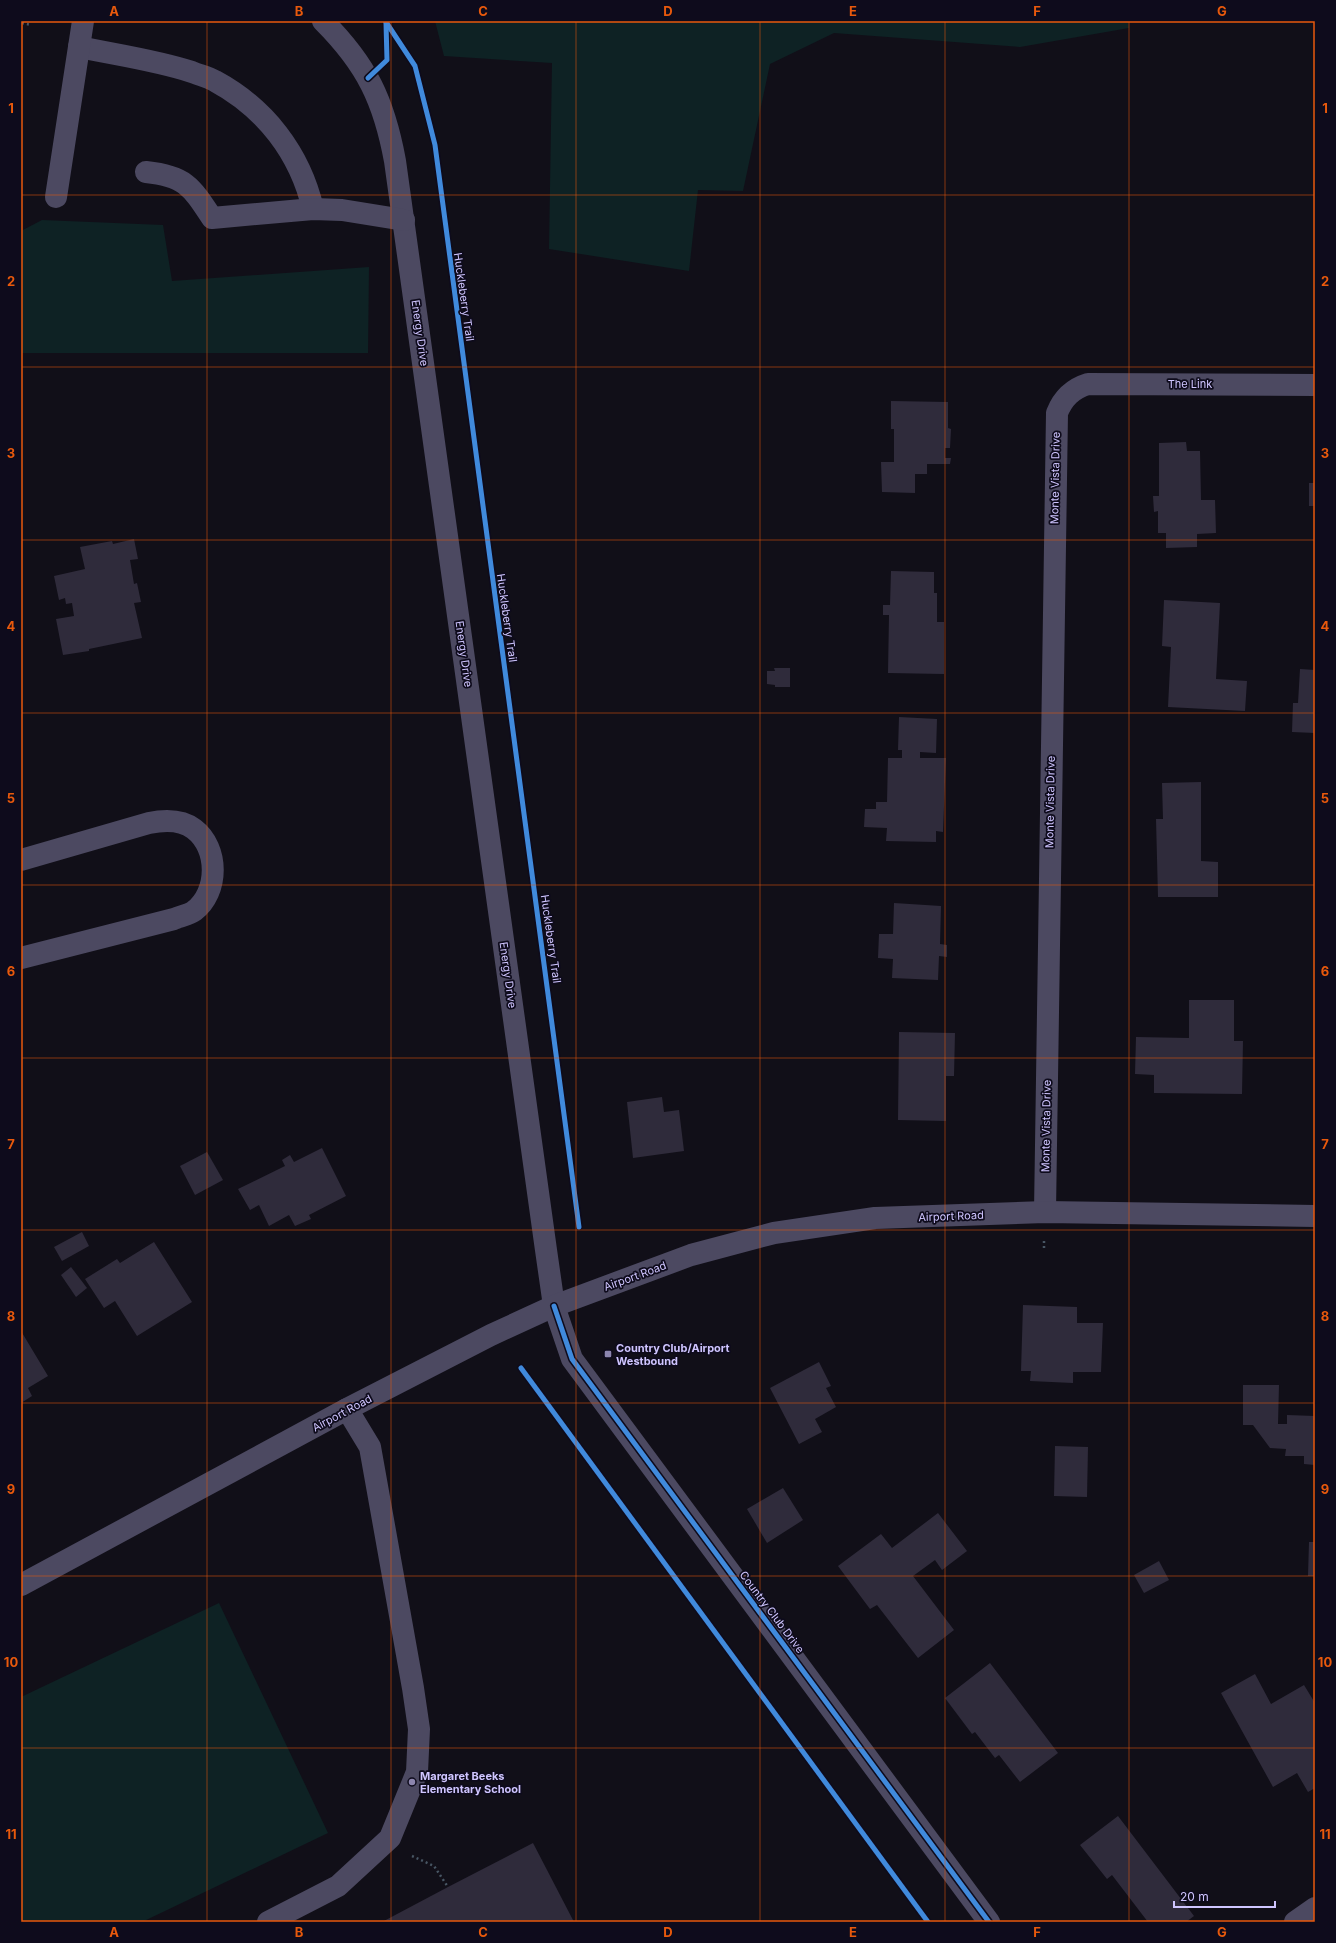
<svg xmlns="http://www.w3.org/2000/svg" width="1336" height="1943" viewBox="0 0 1336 1943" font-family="Inter,sans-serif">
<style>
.green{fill:#0e2224}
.building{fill:#2f2b3b}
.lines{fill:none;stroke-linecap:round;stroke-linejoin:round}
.path{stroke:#485664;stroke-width:2.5;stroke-dasharray:2 3;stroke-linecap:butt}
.minor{stroke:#4c4961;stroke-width:22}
.cycleway-casing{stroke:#0e0b1c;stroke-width:8}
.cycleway{stroke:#408adc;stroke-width:5}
.grid{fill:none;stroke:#e8590c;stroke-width:1;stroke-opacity:0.55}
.poi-dot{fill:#8c85ae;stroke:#0e0b1c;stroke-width:1.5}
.labels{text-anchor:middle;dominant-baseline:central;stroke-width:3.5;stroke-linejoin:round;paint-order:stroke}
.street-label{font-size:11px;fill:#cfc5ff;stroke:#0e0b1c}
.poi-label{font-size:11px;font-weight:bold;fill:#cfc5ff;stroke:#0e0b1c;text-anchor:start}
.neatline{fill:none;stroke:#e8590c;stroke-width:1.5}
.grid-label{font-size:13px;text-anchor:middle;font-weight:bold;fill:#e8590c}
</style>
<rect width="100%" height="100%" fill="#110f18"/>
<g class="green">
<path d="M 435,21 L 1128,21 L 1129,28 L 1020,47 L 834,33 L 770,64 L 743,191 L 698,190 L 689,271 L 549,249 L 552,63 L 444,56 Z"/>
<path d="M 42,220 L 163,225 L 172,281 L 369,267 L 368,353 L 21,353 L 21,231 Z"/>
<path d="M 219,1603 L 328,1833 L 142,1922 L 21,1922 L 21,1697 Z"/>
</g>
<g class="building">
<path d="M 891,401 L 948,402 L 948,428 L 951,429 L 950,448 L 945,448 L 945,458 L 951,458 L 950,464 L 927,464 L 927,474 L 915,474 L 915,493 L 882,492 L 881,462 L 894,462 L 894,429 L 891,429 Z"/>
<path d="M 1186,442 L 1187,451 L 1200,451 L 1201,500 L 1215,500 L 1216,533 L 1197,534 L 1197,547 L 1166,548 L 1166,533 L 1158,533 L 1158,511 L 1154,512 L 1153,496 L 1159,496 L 1159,443 Z"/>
<rect x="1309" y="483" width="6" height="23"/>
<path d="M 134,539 L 138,559 L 130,560 L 134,584 L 137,583 L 141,602 L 134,603 L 142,638 L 89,649 L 89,651 L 63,655 L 56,619 L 74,616 L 72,603 L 66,604 L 65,598 L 59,600 L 54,576 L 85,569 L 80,547 L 112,541 L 113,544 Z"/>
<path d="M 891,571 L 934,572 L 934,593 L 937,593 L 937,622 L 944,622 L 944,674 L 888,673 L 889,615 L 883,615 L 883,605 L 890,605 Z"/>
<path d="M 1164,600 L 1220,603 L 1216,679 L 1247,681 L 1245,711 L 1168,707 L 1171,647 L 1162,646 Z"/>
<path d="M 774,668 L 790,668 L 790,687 L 775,687 L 775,685 L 767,684 L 767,671 L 775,671 Z"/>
<path d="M 1300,669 L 1315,670 L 1315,733 L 1292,732 L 1293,703 L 1298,703 Z"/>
<path d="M 899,717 L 937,719 L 936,753 L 920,752 L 920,758 L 946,758 L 943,832 L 936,831 L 936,842 L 886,841 L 887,828 L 864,827 L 865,809 L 876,809 L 876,802 L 887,802 L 888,758 L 902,758 L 902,750 L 898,750 Z"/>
<path d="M 1201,782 L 1201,861 L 1218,862 L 1218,897 L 1158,897 L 1156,819 L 1163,819 L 1162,783 Z"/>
<path d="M 894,903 L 941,906 L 940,944 L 947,945 L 947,957 L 939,956 L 938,980 L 892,978 L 893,959 L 878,958 L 879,934 L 893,934 Z"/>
<path d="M 1189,1000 L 1234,1000 L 1234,1041 L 1243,1041 L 1242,1094 L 1154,1093 L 1154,1075 L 1135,1074 L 1136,1037 L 1189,1038 Z"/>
<path d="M 899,1032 L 955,1033 L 954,1076 L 946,1076 L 946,1121 L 898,1120 Z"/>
<path d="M 662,1097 L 664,1112 L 679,1110 L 684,1151 L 633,1158 L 627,1102 Z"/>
<path d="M 322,1148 L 346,1196 L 309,1215 L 311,1219 L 295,1226 L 289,1215 L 269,1226 L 259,1205 L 250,1210 L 238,1189 L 285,1166 L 282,1160 L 290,1155 L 294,1162 Z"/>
<path d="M 207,1152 L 223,1180 L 195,1195 L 180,1166 Z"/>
<path d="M 82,1232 L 89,1246 L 62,1261 L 54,1247 Z"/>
<path d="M 154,1242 L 192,1302 L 137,1336 L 115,1301 L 104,1308 L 85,1279 L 117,1259 L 120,1263 Z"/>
<path d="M 71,1267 L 87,1288 L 76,1297 L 61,1275 Z"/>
<path d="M 1023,1305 L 1077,1307 L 1077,1323 L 1103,1323 L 1101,1372 L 1073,1372 L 1073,1383 L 1030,1381 L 1031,1371 L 1021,1371 Z"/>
<path d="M 21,1331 L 48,1376 L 28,1388 L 32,1396 L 21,1403 Z"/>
<path d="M 819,1362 L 831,1386 L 826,1388 L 836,1407 L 815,1419 L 822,1432 L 799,1444 L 770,1388 Z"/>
<path d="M 1243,1385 L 1279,1385 L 1278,1424 L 1287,1424 L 1287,1415 L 1315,1416 L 1315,1465 L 1304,1464 L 1304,1456 L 1285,1456 L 1286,1449 L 1270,1448 L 1253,1425 L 1243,1425 Z"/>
<path d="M 1055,1446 L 1088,1447 L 1087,1497 L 1054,1496 Z"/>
<path d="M 783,1488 L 803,1520 L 767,1543 L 747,1509 Z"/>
<path d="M 938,1513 L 967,1551 L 942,1570 L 935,1560 L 913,1576 L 954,1630 L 918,1658 L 877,1605 L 870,1609 L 838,1566 L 881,1534 L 892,1548 Z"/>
<path d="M 1309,1542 L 1315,1542 L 1315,1576 L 1308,1576 Z"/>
<path d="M 1159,1561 L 1169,1580 L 1144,1593 L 1134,1575 Z"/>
<path d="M 990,1663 L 1058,1753 L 1020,1782 L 999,1755 L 995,1758 L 975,1732 L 972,1734 L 945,1698 Z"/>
<path d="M 1255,1674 L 1271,1704 L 1304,1685 L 1315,1703 L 1315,1788 L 1308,1792 L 1297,1773 L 1273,1787 L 1221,1693 Z"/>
<path d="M 1118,1816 L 1194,1916 L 1186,1922 L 1148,1922 L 1112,1875 L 1107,1879 L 1080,1845 Z"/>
<path d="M 533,1843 L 574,1922 L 382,1922 L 448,1887 Z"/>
</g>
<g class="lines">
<g class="path">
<path d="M 22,23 L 31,25"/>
<path d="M 1044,1241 L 1044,1251"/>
<path d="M 412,1856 L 434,1866 L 448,1887"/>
</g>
<g class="minor">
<path d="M 323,21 C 367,65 384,101 395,161 L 546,1250 L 554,1306 L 572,1359 L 989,1922"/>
<path d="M 79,47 C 117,55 155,60 192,72 C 199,75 208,77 215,81 C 265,108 300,153 313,209"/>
<path d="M 146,172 C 185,176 191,186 212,218 L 313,209 L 342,210 L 404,220"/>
<path d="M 56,197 L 83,21"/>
<path d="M 21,860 L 149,823 C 164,820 181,819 194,829 C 219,848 219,892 194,911 C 189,915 180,916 174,919 L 21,958"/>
<path d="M 1045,1212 L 1057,413 C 1063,398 1072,389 1088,384 L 1315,385"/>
<path d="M 21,1585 L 347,1409 L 491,1335 L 554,1306 L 691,1255 L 774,1233 L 875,1218 L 1045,1212 L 1315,1216"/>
<path d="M 268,1922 L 338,1886 L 390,1838 L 417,1772 L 419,1729 L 413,1688 L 370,1447 L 347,1409"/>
<path d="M 1295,1922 L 1315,1908"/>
</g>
<defs>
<g id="cycleway">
<path d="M 386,22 L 415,66 L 435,145 L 579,1227"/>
<path d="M 368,78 L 387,60 L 386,23"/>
<path d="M 554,1306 L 572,1359 L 989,1922"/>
<path d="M 521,1368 L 928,1922"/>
</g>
</defs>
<use href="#cycleway" class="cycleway-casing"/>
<use href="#cycleway" class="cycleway"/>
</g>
<path class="grid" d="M 207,21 L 207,1922M 391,21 L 391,1922M 576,21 L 576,1922M 760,21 L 760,1922M 945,21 L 945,1922M 1129,21 L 1129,1922M 21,195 L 1315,195M 21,367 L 1315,367M 21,540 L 1315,540M 21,713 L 1315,713M 21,885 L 1315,885M 21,1058 L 1315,1058M 21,1230 L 1315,1230M 21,1403 L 1315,1403M 21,1576 L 1315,1576M 21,1748 L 1315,1748"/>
<g class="poi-dot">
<rect x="604" y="1350" width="8" height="8" rx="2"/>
<circle cx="412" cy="1782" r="4"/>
</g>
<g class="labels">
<g class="street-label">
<text transform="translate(464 297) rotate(82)">Huckleberry Trail</text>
<text transform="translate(420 333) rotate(82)">Energy Drive</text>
<text x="1190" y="384">The Link</text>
<text transform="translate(1055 478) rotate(-89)">Monte Vista Drive</text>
<text transform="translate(507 618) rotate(82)">Huckleberry Trail</text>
<text transform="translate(464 654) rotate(82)">Energy Drive</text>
<text transform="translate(1050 802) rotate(-89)">Monte Vista Drive</text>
<text transform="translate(551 939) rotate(82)">Huckleberry Trail</text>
<text transform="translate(508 975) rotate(82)">Energy Drive</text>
<text transform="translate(1046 1126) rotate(-89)">Monte Vista Drive</text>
<text transform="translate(951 1216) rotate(-2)">Airport Road</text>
<text transform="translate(635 1276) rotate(-20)">Airport Road</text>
<text transform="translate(342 1413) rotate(-28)">Airport Road</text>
<text transform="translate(772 1612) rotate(53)">Country Club Drive</text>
</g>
<g class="poi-label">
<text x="616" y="1348">Country Club/Airport<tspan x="616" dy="13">Westbound</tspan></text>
<text x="420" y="1776">Margaret Beeks<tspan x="420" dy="13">Elementary School</tspan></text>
</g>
</g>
<rect width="1336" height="1943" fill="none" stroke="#0e0b1c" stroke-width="44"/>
<path d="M1174 1901v6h101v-6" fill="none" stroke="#cfc5ff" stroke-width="2"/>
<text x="1180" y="1901" font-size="12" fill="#cfc5ff" stroke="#0e0b1c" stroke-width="3" paint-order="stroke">20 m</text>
<rect x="22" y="22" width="1292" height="1899" class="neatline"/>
<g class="grid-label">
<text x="114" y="16">A</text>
<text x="299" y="16">B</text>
<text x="483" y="16">C</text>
<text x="668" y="16">D</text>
<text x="853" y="16">E</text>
<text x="1037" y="16">F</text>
<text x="1222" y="16">G</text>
<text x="11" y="113">1</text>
<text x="1325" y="113">1</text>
<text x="11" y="286">2</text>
<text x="1325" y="286">2</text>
<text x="11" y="458">3</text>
<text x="1325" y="458">3</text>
<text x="11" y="631">4</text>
<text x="1325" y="631">4</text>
<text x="11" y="803">5</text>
<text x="1325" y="803">5</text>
<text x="11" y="976">6</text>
<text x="1325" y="976">6</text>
<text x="11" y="1149">7</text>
<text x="1325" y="1149">7</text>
<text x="11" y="1321">8</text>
<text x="1325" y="1321">8</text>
<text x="11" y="1494">9</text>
<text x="1325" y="1494">9</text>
<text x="11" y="1667">10</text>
<text x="1325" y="1667">10</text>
<text x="11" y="1839">11</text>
<text x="1325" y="1839">11</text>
<text x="114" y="1937">A</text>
<text x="299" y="1937">B</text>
<text x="483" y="1937">C</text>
<text x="668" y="1937">D</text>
<text x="853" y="1937">E</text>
<text x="1037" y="1937">F</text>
<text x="1222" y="1937">G</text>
</g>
</svg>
